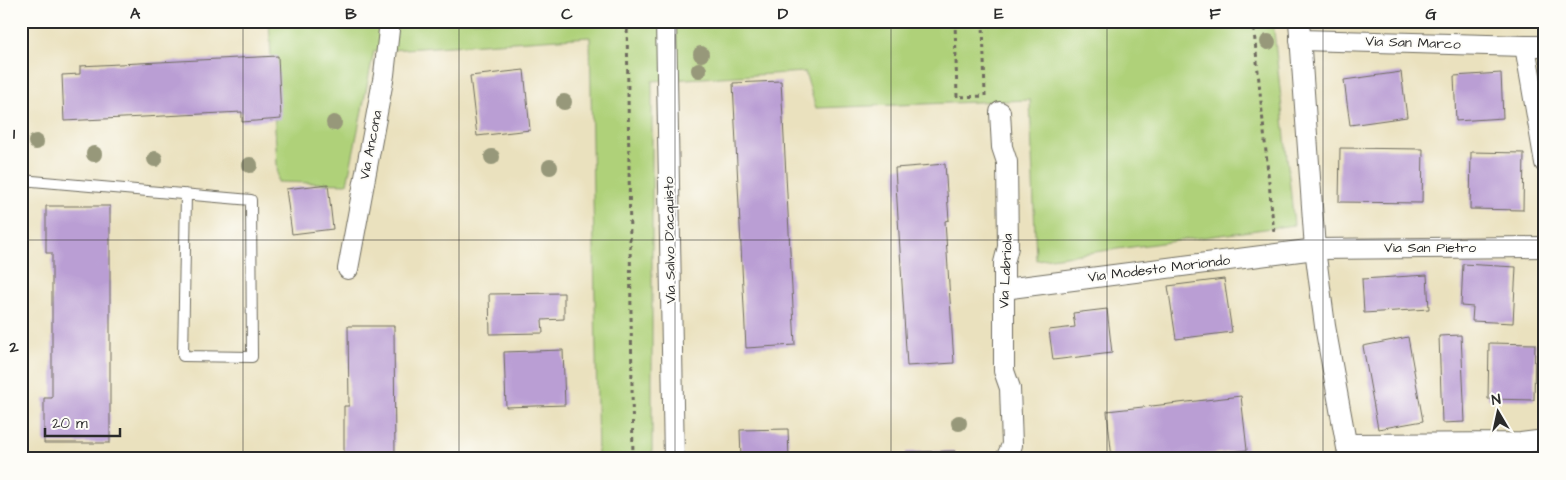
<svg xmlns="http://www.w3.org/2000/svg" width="1566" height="480" viewBox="0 0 1566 480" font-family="'Architects Daughter',sans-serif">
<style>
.green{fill:#afd179;stroke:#6d7e52}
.building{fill:#ba9ed4}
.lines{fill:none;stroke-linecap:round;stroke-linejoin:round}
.service-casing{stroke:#6e6b5e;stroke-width:12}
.minor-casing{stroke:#6e6b5e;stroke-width:22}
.path{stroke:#6e6b5e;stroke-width:3;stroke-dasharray:4 4;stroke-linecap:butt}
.service{stroke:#fff;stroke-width:10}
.minor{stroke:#fff;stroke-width:20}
.tree{fill:#97987a}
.grid{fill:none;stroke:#2b2b2b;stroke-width:1;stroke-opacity:0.55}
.labels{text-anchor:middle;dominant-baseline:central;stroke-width:4;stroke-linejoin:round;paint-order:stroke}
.street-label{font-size:14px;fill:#2b2b2b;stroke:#fdfcf7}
.neatline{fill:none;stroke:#2b2b2b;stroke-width:2}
.grid-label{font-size:16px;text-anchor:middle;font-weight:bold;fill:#2b2b2b}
</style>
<rect width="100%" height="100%" fill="#fdfcf7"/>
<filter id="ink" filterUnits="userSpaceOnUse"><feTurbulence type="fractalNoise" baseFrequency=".02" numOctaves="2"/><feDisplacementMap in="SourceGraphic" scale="10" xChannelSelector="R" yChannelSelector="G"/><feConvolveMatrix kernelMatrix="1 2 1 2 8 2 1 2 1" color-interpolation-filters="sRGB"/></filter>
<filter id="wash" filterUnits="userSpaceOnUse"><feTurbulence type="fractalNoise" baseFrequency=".0096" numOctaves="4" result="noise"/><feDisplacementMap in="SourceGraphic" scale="20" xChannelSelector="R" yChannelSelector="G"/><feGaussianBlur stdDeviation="1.12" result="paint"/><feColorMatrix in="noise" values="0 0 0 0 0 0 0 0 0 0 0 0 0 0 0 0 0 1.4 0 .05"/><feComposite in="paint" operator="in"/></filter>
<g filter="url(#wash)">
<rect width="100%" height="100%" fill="#eae1be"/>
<path class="green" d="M 269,21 L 1273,21 L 1294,225 L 1036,260 L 1030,100 L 816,108 L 805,72 L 652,81 L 652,459 L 598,459 L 590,37 L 374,51 L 347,184 L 278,182 Z"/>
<g id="blocks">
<g class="building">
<path d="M 278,56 L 281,119 L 242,122 L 242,112 L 64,121 L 62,75 L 80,74 L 80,66 Z"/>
<path d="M 524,70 L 530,130 L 477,136 L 470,76 Z"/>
<path d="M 1401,72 L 1407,117 L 1350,125 L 1344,80 Z"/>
<path d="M 1501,73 L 1503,118 L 1456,121 L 1454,76 Z"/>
<path d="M 781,81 L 795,345 L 746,348 L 733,83 Z"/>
<path d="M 1340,148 L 1423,149 L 1422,203 L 1339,202 Z"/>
<path d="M 1471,152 L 1524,153 L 1523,210 L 1470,209 Z"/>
<path d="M 945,164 L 949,220 L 945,221 L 954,363 L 907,366 L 895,168 Z"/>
<path d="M 328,184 L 333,229 L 292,234 L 286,189 Z"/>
<path d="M 46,206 L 110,206 L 110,443 L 44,443 L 44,398 L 52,398 L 52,253 L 46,253 Z"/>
<path d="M 1463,264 L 1516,267 L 1513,323 L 1472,321 L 1473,307 L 1461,306 Z"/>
<path d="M 1427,275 L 1429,309 L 1364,313 L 1362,279 Z"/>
<path d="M 1224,279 L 1232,332 L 1176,339 L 1168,286 Z"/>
<path d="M 564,293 L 564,319 L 542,320 L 543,333 L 490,334 L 489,294 Z"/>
<path d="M 1107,309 L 1112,353 L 1053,360 L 1049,330 L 1075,327 L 1073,313 Z"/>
<path d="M 348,326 L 394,326 L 395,459 L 344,459 L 344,406 L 349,406 Z"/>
<path d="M 1461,335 L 1465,422 L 1442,423 L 1439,336 Z"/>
<path d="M 1408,337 L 1423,421 L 1378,429 L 1363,346 Z"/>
<path d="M 1489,343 L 1535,344 L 1534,400 L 1488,399 Z"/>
<path d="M 563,350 L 565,405 L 506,407 L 504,352 Z"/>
<path d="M 1241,396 L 1247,450 L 1166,459 L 1112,459 L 1107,411 Z"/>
<path d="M 788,429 L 789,459 L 741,459 L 740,430 Z"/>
<path d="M 955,451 L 955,459 L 906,459 L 906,452 Z"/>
</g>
</g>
</g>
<g filter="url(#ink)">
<use href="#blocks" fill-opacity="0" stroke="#6e6b5e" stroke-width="1"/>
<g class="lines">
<defs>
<path id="service" d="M 21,180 L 251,200 L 252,357 L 183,356 L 186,194"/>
<g id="minor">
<path d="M 666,21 L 674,459"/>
<path d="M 1299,21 L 1315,249 L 1325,326 L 1349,459"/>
<path d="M 1300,40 L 1525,46"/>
<path d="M 1545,46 L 1525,46 L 1545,163"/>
<path d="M 1000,112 L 1002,147 L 1007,162 L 1008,247 L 1004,263 L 1004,371 L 1010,388 L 1012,445 L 1006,459"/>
<path d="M 348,269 L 384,75 L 390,21"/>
<path d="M 1004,289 L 1315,249 L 1545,247"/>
<path d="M 1347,444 L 1521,443 L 1545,440"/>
</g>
</defs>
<use href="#service" class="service-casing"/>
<use href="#minor" class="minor-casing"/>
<g class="path">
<path d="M 627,21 L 633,459"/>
<path d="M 955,21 L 957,97 L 985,96"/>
<path d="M 983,21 L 985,96"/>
<path d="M 1253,21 L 1274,233"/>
</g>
<use href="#service" class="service"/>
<use href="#minor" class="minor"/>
</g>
<g class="tree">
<circle cx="1268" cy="42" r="8"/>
<circle cx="701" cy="54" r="8"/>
<circle cx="699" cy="70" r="8"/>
<circle cx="564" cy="102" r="8"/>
<circle cx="334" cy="123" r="8"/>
<circle cx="36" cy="142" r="8"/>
<circle cx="94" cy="154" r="8"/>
<circle cx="492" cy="157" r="8"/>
<circle cx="155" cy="159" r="8"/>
<circle cx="250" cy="165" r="8"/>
<circle cx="550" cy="167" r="8"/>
<circle cx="959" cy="423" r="8"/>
</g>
</g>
<path class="grid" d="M 243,21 L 243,459M 459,21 L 459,459M 675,21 L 675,459M 891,21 L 891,459M 1107,21 L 1107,459M 1323,21 L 1323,459M 21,240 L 1545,240"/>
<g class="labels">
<g class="street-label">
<text transform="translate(1413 43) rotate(2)">Via San Marco</text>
<text transform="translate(371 145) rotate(-79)">Via Ancona</text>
<text transform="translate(670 240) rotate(-91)">Via Salvo D'acquisto</text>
<text x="1430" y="248">Via San Pietro</text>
<text transform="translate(1159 269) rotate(-7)">Via Modesto Moriondo</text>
<text transform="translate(1006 271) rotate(-87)">Via Labriola</text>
</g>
</g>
<rect width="1566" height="480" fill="none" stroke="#fdfcf7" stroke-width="55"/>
<g transform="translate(1498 412) rotate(351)" stroke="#fdfcf7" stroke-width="4" paint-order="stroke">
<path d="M0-4L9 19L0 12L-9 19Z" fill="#2b2b2b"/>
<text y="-8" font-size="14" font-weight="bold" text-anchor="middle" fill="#2b2b2b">N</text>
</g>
<path d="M45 428v8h75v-8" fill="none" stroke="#2b2b2b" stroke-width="2.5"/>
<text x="52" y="428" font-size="15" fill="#2b2b2b" stroke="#fdfcf7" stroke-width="4" paint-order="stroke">20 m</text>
<rect x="28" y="28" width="1510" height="424" class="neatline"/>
<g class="grid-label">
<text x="135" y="19">A</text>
<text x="351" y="19">B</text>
<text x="567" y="19">C</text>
<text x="783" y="19">D</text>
<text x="999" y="19">E</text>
<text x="1215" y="19">F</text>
<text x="1431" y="19">G</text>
<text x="14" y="139">1</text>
<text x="14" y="352">2</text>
</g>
</svg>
